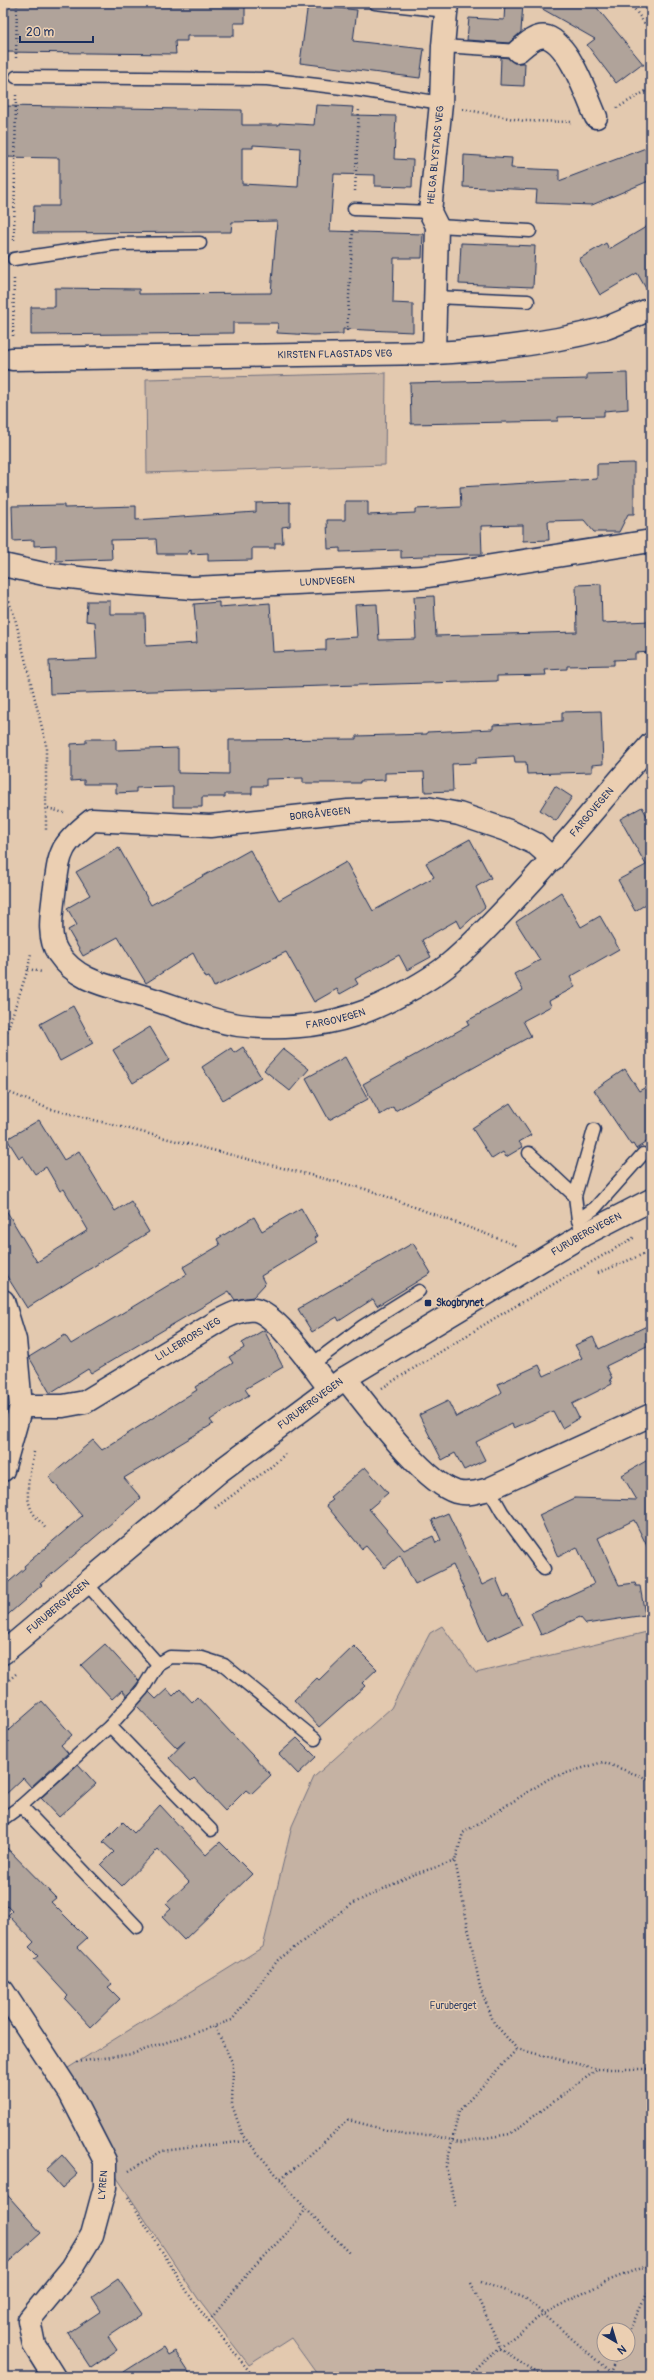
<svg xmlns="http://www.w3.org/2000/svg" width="654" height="2380" viewBox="0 0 654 2380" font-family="Pangolin,sans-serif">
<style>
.green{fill:#c5b2a3;stroke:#707080;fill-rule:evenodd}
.building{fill:#b0a39a;stroke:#1b2f5e;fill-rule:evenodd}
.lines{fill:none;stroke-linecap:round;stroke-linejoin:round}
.lane-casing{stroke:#1b2f5e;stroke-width:15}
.street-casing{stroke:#1b2f5e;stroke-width:25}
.secondary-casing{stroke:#1b2f5e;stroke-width:25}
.path{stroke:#1b2f5e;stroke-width:2.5;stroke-dasharray:1 3;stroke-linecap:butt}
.lane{stroke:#ebcfb2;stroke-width:12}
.street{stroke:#ebcfb2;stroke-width:22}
.secondary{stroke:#ebcfb2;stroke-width:22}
.poi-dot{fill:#1b2f5e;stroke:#ebcfb2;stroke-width:1.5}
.labels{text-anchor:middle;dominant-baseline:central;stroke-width:3;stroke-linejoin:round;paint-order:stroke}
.street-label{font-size:10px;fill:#1b2f5e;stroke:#ebcfb2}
.poi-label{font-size:10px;font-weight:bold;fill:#1b2f5e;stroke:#ebcfb2;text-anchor:start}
.park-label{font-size:10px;fill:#344368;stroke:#ebcfb2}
</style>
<rect width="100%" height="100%" fill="#e3c9af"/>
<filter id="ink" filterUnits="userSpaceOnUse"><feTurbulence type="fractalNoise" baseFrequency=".025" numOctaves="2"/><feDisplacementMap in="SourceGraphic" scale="8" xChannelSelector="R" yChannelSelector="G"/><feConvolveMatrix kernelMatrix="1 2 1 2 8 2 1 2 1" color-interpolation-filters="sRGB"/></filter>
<g filter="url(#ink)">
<g class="green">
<path d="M 386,373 L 385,465 L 147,473 L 146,379 Z"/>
<path d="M 442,1626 L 476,1673 L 651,1631 L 651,2377 L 319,2377 L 291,2338 L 249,2365 L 201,2303 L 107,2163 L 60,2073 L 263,1947 L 292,1826 L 314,1777 L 391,1708 L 430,1633 ZM 604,2330 L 628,2330 L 628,2354 L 604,2354 Z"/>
</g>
<g class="building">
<path d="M 3,3 L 117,5 L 245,3 L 245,23 L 234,23 L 234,36 L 187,36 L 187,41 L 175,41 L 176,54 L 3,52 Z"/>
<path d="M 308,3 L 327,3 L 327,7 L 357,10 L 353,41 L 424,49 L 420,78 L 300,63 Z"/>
<path d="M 505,3 L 523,3 L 521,32 L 509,43 L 467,40 L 469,18 L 504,20 Z"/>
<path d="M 532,3 L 593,3 L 644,65 L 640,65 L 616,83 L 587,45 L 595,39 Z"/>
<path d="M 501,57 L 508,58 L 514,63 L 525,63 L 524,86 L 500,85 Z"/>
<path d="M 316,105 L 353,107 L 352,115 L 396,116 L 394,159 L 413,160 L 412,187 L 375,186 L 375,175 L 334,174 L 330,231 L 423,234 L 422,258 L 394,258 L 393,303 L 413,304 L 413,332 L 343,329 L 343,334 L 313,335 L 277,333 L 278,323 L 233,323 L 233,333 L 31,335 L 31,307 L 55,307 L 55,288 L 139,289 L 139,294 L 271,293 L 277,221 L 232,222 L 231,232 L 33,233 L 34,206 L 59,206 L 59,158 L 3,157 L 3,106 L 242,110 L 242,125 L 279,125 L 279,123 L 314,125 ZM 253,145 L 300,148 L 298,187 L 242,184 L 242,148 L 253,148 Z"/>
<path d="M 651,146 L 651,180 L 592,205 L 536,203 L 537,190 L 463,187 L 464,155 L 512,158 L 511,168 L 559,170 L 559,181 Z"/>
<path d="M 651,224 L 651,297 L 637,273 L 600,295 L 579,259 L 606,243 L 609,249 Z"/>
<path d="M 461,243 L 535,246 L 533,287 L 459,284 Z"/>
<path d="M 627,373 L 628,409 L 604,411 L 604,416 L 558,417 L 558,421 L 411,424 L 410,383 L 587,379 L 587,374 Z"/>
<path d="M 634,463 L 634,514 L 628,514 L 619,532 L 594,532 L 584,520 L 548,521 L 549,540 L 523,541 L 523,525 L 481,526 L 482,554 L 423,555 L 423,557 L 401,558 L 401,550 L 340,552 L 340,548 L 328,549 L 327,520 L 345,520 L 345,501 L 368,501 L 368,515 L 415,513 L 415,509 L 461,507 L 460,487 L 597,479 L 597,464 Z"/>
<path d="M 290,502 L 290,526 L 282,527 L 283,543 L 275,543 L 275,548 L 252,548 L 252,560 L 208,561 L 208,553 L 191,554 L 191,549 L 187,554 L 157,554 L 156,539 L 111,540 L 112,559 L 56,561 L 56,545 L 34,546 L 34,540 L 13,541 L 12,506 L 64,505 L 64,508 L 136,506 L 136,520 L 256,512 L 256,503 Z"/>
<path d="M 601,584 L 602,623 L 651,621 L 651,652 L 635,653 L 635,659 L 614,660 L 614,665 L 567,666 L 567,669 L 545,670 L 546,675 L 497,676 L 497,681 L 50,694 L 49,661 L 97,659 L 95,622 L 86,621 L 87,601 L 110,601 L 110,614 L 145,614 L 146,646 L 197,643 L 194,604 L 219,602 L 219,607 L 270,603 L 273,652 L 326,650 L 326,639 L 357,637 L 355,605 L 377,604 L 379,640 L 416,639 L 414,597 L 434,596 L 436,636 L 577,632 L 576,585 Z"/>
<path d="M 601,711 L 603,764 L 592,765 L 592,772 L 527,774 L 526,762 L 515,762 L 514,756 L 476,758 L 476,763 L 452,764 L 453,791 L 425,792 L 424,772 L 385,773 L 385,780 L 360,781 L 360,783 L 303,783 L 303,778 L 266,779 L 266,786 L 252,786 L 252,794 L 225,794 L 225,797 L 202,797 L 202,807 L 173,807 L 173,787 L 136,788 L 136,792 L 116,793 L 116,784 L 84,784 L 84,780 L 71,781 L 71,744 L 86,743 L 86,739 L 116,739 L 116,750 L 178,748 L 178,773 L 229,774 L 229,740 L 356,739 L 356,736 L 427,734 L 427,732 L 493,729 L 493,725 L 562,721 L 562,712 Z"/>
<path d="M 555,786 L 572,797 L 556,821 L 540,810 Z"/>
<path d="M 642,807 L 651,823 L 651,901 L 635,911 L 618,880 L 646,865 L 620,819 Z"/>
<path d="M 470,839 L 491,878 L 476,887 L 485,907 L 461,928 L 457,920 L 422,940 L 431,957 L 407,970 L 399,955 L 355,979 L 358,984 L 340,994 L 337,989 L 314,1002 L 286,952 L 214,987 L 209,977 L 206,978 L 193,953 L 146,983 L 118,937 L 83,956 L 68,930 L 77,925 L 67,908 L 90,895 L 76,872 L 119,848 L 151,905 L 250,850 L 279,900 L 346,862 L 373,911 L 434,877 L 426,863 Z"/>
<path d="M 561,892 L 581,927 L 600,916 L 619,949 L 570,977 L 575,987 L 549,1001 L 551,1006 L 523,1021 L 531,1036 L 395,1111 L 393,1107 L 380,1115 L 363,1084 L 469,1025 L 467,1021 L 523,990 L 514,974 L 540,960 L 516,922 Z"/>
<path d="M 73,1006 L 93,1043 L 60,1061 L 40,1024 Z"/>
<path d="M 150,1027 L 170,1060 L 133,1083 L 113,1050 Z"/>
<path d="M 243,1047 L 261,1077 L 223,1100 L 202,1067 L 231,1048 L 234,1053 Z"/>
<path d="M 283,1049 L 309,1069 L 290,1091 L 264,1070 Z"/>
<path d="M 345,1057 L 368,1099 L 329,1120 L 306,1078 Z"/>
<path d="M 625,1069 L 639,1091 L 651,1084 L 651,1139 L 636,1149 L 633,1144 L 631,1145 L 594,1090 Z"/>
<path d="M 510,1103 L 531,1135 L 519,1142 L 523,1147 L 506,1157 L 503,1152 L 492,1159 L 472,1128 Z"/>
<path d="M 39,1120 L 64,1160 L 79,1151 L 115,1211 L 131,1201 L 149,1232 L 27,1308 L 3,1270 L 3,1205 L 37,1262 L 88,1230 L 64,1189 L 60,1191 L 46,1167 L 35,1174 L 23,1156 L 19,1158 L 7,1139 Z"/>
<path d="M 301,1208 L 317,1236 L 314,1238 L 317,1242 L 261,1276 L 265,1284 L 253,1297 L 235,1300 L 229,1291 L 91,1373 L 88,1369 L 50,1393 L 29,1357 L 65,1335 L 71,1344 L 187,1274 L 183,1267 L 220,1245 L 217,1239 L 254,1217 L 262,1231 Z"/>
<path d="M 413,1243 L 431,1273 L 377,1306 L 373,1299 L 339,1321 L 337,1317 L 312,1332 L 298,1309 Z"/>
<path d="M 651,1324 L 651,1344 L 606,1366 L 612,1378 L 610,1379 L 612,1384 L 572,1404 L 579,1418 L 562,1428 L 553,1411 L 514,1428 L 512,1424 L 476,1442 L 485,1460 L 464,1470 L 455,1453 L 442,1460 L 419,1415 L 448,1401 L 456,1417 L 498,1395 L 502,1392 L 498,1384 L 539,1365 L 544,1376 L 582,1358 L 575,1345 L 593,1337 L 599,1349 Z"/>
<path d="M 264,1330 L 283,1367 L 245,1389 L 249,1395 L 210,1420 L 213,1424 L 124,1478 L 141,1498 L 40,1584 L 42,1585 L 3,1619 L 3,1587 L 25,1568 L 24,1566 L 82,1516 L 49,1477 L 93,1440 L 102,1450 L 197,1390 L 195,1387 L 233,1363 L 229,1357 L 244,1348 L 242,1343 Z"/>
<path d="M 651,1458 L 651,1554 L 634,1520 L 598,1538 L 619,1585 L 635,1583 L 636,1586 L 640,1586 L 645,1615 L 586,1624 L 580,1617 L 541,1635 L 531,1613 L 594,1584 L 577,1547 L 558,1557 L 539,1515 L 575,1498 L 637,1500 L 622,1475 Z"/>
<path d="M 365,1467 L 388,1493 L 369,1509 L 404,1550 L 433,1536 L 436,1543 L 441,1540 L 432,1520 L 448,1513 L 482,1585 L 496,1578 L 504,1597 L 508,1595 L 522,1625 L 487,1641 L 453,1565 L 415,1584 L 400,1555 L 385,1568 L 366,1546 L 362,1549 L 326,1505 L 333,1500 L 330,1497 Z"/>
<path d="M 105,1644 L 139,1681 L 127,1696 L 122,1690 L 112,1699 L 81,1665 Z"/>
<path d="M 354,1646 L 377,1669 L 362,1683 L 365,1686 L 319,1727 L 294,1700 L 317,1678 L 319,1680 Z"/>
<path d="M 167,1689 L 173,1696 L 180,1689 L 192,1702 L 197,1697 L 271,1775 L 251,1794 L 246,1790 L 225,1811 L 194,1778 L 191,1781 L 169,1758 L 186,1740 L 177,1748 L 137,1706 L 149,1692 L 156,1699 Z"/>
<path d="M 42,1701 L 72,1735 L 61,1745 L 68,1753 L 31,1787 L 23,1778 L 3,1797 L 3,1735 Z"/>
<path d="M 297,1738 L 316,1757 L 298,1774 L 279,1754 Z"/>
<path d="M 78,1764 L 96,1784 L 59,1817 L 41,1798 Z"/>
<path d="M 160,1805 L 206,1855 L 220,1842 L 252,1874 L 184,1940 L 162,1917 L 171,1909 L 166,1904 L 189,1882 L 158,1849 L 122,1886 L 101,1865 L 114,1852 L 103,1842 L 123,1822 L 134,1833 Z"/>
<path d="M 3,1844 L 56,1898 L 51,1902 L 87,1938 L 77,1947 L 112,1984 L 108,1987 L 120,1999 L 91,2027 L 65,1999 L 68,1996 L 34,1959 L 38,1956 L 29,1947 L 34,1942 L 8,1915 L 12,1911 L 3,1902 Z"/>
<path d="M 62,2155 L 78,2174 L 62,2188 L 46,2170 Z"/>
<path d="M 3,2190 L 41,2233 L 3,2267 Z"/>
<path d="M 118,2279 L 142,2314 L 108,2337 L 117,2350 L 91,2368 L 68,2333 L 101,2311 L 92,2297 Z"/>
<path d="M 163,2347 L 168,2355 L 175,2351 L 192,2377 L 116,2377 Z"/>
</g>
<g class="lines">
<defs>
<g id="lane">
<path d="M 375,3 L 446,11"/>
<path d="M 443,46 L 518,51"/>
<path d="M 16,77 L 267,79 L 359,90 L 441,103"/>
<path d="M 354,209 L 430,212"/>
<path d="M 437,226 L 530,231"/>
<path d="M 14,259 L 115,244 L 200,243"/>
<path d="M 435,297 L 528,301"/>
<path d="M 529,1153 L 575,1196"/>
<path d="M 578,1220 L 595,1208 L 643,1154"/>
<path d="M 583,1235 L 578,1220 L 575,1196 L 594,1130"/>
<path d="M 311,1365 L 363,1326 L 419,1291"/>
<path d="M 489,1489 L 502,1512 L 544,1569"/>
<path d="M 86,1583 L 158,1664"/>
<path d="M 110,1726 L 211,1830"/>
<path d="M 21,1806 L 137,1927"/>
<path d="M 3,1819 L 21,1806 L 110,1726 L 142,1690 L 158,1664 L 170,1657 L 202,1658 L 224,1665 L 315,1739"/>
</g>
<g id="street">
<path d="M 518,51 C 525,45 536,34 547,37 C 570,45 587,97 596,117"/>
<path id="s1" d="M 434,353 L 437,226 L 430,212 L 441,103 L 443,46 L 447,3"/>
<path id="s2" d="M 12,359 L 434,353 C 491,350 547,344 603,329 C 619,324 635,315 651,309"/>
<path id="s3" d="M 3,565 L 44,574 L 123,583 L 193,588 L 422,577 L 651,541"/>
<path id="s4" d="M 553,859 L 536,844 L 509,831 L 459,814 L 427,808 L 348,811 L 210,826 L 92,820 C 58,847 60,852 54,894 C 52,912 47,937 58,953 C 78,983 111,986 142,996 C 174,1005 205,1020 238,1025 C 276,1030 318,1027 355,1015 C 383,1006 432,980 454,960 C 476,941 496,919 516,898 C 563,849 605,795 651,744"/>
<path d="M 3,1301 L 15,1340 L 21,1406 L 3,1470"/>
<path d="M 345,1378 C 368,1406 423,1482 456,1492 C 467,1495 478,1492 489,1489 L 651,1415"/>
<path id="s5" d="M 21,1406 L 63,1406 L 85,1402 L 220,1320 C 230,1315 243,1308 255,1310 C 277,1314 315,1370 330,1389"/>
<path d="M 3,1991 L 70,2093 L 105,2161 L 105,2187 L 92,2235 L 72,2268 L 29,2320 L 34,2345 L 54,2377"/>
</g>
<g id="secondary">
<path id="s6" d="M 3,1653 L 220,1471 L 345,1378 L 583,1235 L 651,1200"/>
</g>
</defs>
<use href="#lane" class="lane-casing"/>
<use href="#street" class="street-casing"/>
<use href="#secondary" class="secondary-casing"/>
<g class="path">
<path d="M 630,3 L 651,32"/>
<path d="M 16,58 L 17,3"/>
<path d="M 617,108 L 651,88"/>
<path d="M 463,109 L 524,121 L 573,122"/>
<path d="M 355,191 L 359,108"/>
<path d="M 14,240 L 16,95"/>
<path d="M 347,331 L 353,228"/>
<path d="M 13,336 L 14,277"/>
<path d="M 5,590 L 15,618 L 46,744 L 46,832"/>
<path d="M 48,808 L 64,813"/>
<path d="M 28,969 L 42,972"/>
<path d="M 3,1043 L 28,969 L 31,953"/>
<path d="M 3,1090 L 47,1108 L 369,1190 L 518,1246"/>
<path d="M 598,1273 L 651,1251"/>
<path d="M 382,1388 L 495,1318 L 635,1237"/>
<path d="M 34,1452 C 31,1470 23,1494 32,1511 C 35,1517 42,1523 46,1529"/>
<path d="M 215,1508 L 272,1466 L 285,1454"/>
<path d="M 3,1685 L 16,1674"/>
<path d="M 651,1780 L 603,1762 L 550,1778 L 463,1833 L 455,1861 L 480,1987 L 494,2023 L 517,2049 L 598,2069 L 651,2069"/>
<path d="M 215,2027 L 233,2064 L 232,2105 L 243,2136 L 306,2209 L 350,2253"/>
<path d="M 77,2062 L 132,2054 L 232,2020 L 278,1960 L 352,1904 L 412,1875 L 455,1861"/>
<path d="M 129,2171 L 162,2151 L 246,2141"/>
<path d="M 281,2178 L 301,2163 L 348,2120 L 406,2135 L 430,2135 L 460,2142 L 510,2134 L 598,2069"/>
<path d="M 128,2197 L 195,2304 L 254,2377"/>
<path d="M 456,2206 L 446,2167 L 459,2111 L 517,2049"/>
<path d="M 481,2282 L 525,2298 L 616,2377"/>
<path d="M 471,2283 L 501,2349 L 544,2377"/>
<path d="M 209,2321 L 253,2267 L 289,2231 L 306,2209"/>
<path d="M 628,2333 L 647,2294 L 651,2290"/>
<path d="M 467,2377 L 483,2361 L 543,2314 L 605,2282 L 651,2264"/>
<path d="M 608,2377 L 618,2354"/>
</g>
<use href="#lane" class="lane"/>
<use href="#street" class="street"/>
<use href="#secondary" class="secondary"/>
</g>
</g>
<rect class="poi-dot" x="424" y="1299" width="8" height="8" rx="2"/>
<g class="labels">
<g class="street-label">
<text stroke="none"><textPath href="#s1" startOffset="200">HELGA BLYSTADS VEG</textPath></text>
<text stroke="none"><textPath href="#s2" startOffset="323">KIRSTEN FLAGSTADS VEG</textPath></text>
<text stroke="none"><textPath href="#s3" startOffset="326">LUNDVEGEN</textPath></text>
<text stroke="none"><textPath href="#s4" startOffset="1253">FARGOVEGEN</textPath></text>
<text transform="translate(320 814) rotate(-6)">BORGÅVEGEN</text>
<text stroke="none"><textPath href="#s4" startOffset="917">FARGOVEGEN</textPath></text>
<text stroke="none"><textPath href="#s6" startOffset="720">FURUBERGVEGEN</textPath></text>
<text stroke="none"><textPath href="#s5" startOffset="185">LILLEBRORS VEG</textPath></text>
<text stroke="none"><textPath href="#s6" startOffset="396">FURUBERGVEGEN</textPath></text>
<text stroke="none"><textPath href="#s6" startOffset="72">FURUBERGVEGEN</textPath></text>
<text transform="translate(103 2185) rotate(-85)">LYREN</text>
</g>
<g class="poi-label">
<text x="436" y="1303">Skogbrynet</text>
</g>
<g class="park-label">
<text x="453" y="2006">Furuberget</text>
</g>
</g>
<rect width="654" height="2380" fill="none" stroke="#ebcfb2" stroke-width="16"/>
<rect x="8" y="8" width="638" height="2364" fill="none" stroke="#1b2f5e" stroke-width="1.5" filter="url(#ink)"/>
<g transform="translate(616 2342) rotate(142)"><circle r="19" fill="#ebcfb2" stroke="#988f90"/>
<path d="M0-3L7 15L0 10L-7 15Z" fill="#1b2f5e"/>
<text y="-6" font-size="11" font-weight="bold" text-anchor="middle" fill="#1b2f5e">N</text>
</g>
<path d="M20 36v6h73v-6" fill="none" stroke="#1b2f5e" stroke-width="2"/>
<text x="26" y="36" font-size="12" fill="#1b2f5e" stroke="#ebcfb2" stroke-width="3" paint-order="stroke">20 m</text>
</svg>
